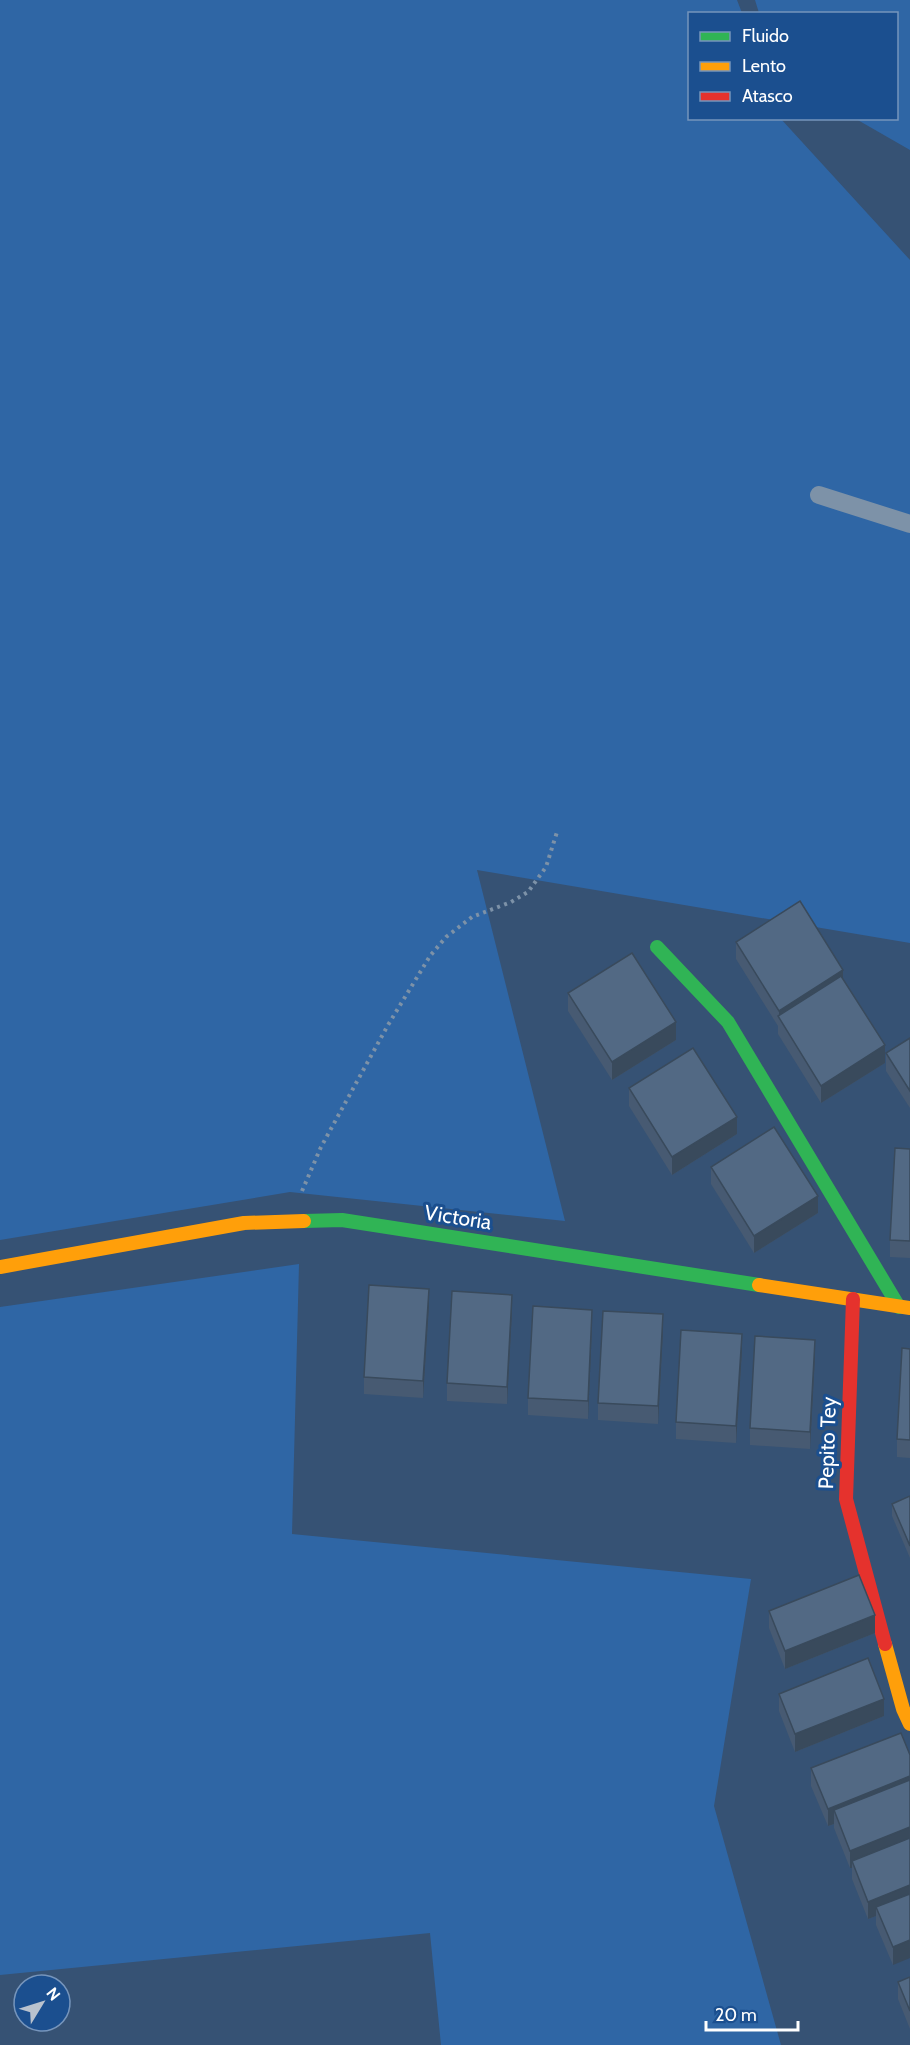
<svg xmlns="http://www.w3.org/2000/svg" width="910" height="2045" viewBox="0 0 910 2045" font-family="Cabin,sans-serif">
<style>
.green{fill:#2f66a5}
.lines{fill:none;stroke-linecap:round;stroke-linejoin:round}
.path{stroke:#7d92a8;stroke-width:4;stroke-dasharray:3 4.5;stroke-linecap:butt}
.lane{stroke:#7d92a8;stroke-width:18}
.fast{stroke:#30b455;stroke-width:14}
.slow{stroke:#ff9f0a;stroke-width:14}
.jam{stroke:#e5322d;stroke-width:14}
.wall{fill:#475a72}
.shaded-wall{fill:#394a5c}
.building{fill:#526984;stroke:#394a5c;stroke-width:1.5}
.labels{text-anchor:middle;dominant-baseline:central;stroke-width:6;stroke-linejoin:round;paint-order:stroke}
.street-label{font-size:21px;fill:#fff;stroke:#1b4f8f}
</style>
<rect width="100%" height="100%" fill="#365274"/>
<g class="green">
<path d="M 0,0 L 737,0 L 742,13 L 690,14 L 690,118 L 781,119 L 910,260 L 910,943 L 477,870 L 565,1221 L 290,1192 L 0,1240 Z"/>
<path d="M 755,0 L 910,0 L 910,150 L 856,119 L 896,118 L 896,14 L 759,13 Z"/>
<path d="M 299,1264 L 292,1534 L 751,1579 L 714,1806 L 781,2045 L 441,2045 L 430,1933 L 0,1975 L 0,1307 Z"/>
</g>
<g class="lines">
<path class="path" d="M 302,1191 L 321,1147 L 388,1025 L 430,956 L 446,937 L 472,917 L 511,902 L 528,892 L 546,867 L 557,832"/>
<path class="lane" d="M 819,495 L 910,524"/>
<g class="fast">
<path d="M 657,947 L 728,1022 L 899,1307"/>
<path d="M 304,1221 L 342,1220 L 759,1285"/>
</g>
<g class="slow">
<path d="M 0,1267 L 244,1223 L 304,1221"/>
<path d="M 759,1285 L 910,1308"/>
<path d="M 885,1644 L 903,1709 L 910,1724"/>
</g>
<path class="jam" d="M 853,1299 L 846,1499 L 885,1644"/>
</g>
<g class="wall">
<path d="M 736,942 L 885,1063 L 821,1103 L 778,1034 L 778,1026 L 736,959 Z"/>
<path d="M 568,993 L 676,1040 L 612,1080 L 568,1011 Z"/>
<path d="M 910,1038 L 910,1108 L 886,1071 L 886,1053 Z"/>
<path d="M 629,1088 L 737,1134 L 672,1175 L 629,1106 Z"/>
<path d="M 910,1149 L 910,1258 L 890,1257 L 890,1240 Z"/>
<path d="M 711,1167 L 818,1213 L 754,1253 L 711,1184 Z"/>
<path d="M 429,1306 L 423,1398 L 364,1394 L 364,1377 Z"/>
<path d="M 512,1312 L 507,1404 L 447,1401 L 447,1383 Z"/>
<path d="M 592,1327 L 588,1419 L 528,1415 L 528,1398 Z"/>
<path d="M 663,1332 L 658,1424 L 598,1420 L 598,1403 Z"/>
<path d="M 910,1349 L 910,1458 L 897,1457 L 897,1439 Z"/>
<path d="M 742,1351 L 736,1443 L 676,1439 L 676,1422 Z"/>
<path d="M 815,1357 L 810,1449 L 750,1445 L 750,1428 Z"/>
<path d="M 910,1496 L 910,1558 L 892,1516 L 892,1504 Z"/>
<path d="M 769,1611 L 875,1633 L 785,1669 L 769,1628 Z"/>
<path d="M 779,1694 L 884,1716 L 795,1752 L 779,1711 Z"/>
<path d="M 901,1733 L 893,1965 L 876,1925 L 876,1916 L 868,1919 L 852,1879 L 852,1868 L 850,1868 L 834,1828 L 834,1824 L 828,1826 L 811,1786 L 811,1768 Z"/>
<path d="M 910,1977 L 910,2029 L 898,1999 L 898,1982 Z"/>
</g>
<g class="shaded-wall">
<path d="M 843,970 L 843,988 L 779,1018 L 779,1011 Z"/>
<path d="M 676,1022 L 676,1040 L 612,1080 L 612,1062 Z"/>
<path d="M 885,1045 L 885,1063 L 821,1103 L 821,1086 Z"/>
<path d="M 737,1117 L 737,1134 L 672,1175 L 672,1157 Z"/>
<path d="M 818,1196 L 818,1213 L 754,1253 L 754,1236 Z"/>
<path d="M 429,1289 L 429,1306 L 423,1398 L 423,1381 Z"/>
<path d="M 512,1295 L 512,1312 L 507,1404 L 507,1387 Z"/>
<path d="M 592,1310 L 592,1327 L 588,1419 L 588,1401 Z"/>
<path d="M 663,1314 L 663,1332 L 658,1424 L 658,1406 Z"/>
<path d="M 742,1334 L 742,1351 L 736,1443 L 736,1426 Z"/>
<path d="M 815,1340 L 815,1357 L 810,1449 L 810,1432 Z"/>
<path d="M 875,1615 L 875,1633 L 785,1669 L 785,1651 Z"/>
<path d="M 884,1699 L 884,1716 L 795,1752 L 795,1734 Z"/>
<path d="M 910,1776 L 910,1793 L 834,1810 L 834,1824 L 828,1826 L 828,1809 Z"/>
<path d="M 910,1827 L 910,1845 L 852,1861 L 852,1868 L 850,1868 L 850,1851 Z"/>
<path d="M 910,1885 L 910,1903 L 876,1907 L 876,1916 L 868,1919 L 868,1902 Z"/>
<path d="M 910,1940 L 910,1958 L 893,1965 L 893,1947 Z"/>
</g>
<g class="building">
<path d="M 800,901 L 843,970 L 779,1011 L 736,942 Z"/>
<path d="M 632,953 L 676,1022 L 612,1062 L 568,993 Z"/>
<path d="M 841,976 L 885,1045 L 821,1086 L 778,1016 Z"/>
<path d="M 910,1038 L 910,1091 L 886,1053 Z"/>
<path d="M 693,1048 L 737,1117 L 672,1157 L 629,1088 Z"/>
<path d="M 774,1127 L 818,1196 L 754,1236 L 711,1167 Z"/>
<path d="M 895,1148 L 910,1149 L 910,1241 L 890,1240 Z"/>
<path d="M 369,1285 L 429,1289 L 423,1381 L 364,1377 Z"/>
<path d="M 452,1291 L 512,1295 L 507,1387 L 447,1383 Z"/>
<path d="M 533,1306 L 592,1310 L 588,1401 L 528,1398 Z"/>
<path d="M 603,1311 L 663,1314 L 658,1406 L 598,1403 Z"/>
<path d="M 681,1330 L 742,1334 L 736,1426 L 676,1422 Z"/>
<path d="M 755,1336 L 815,1340 L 810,1432 L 750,1428 Z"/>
<path d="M 902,1348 L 910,1349 L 910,1440 L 897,1439 Z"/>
<path d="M 910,1496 L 910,1546 L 892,1504 Z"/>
<path d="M 859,1575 L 875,1615 L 785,1651 L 769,1611 Z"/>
<path d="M 868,1658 L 884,1699 L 795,1734 L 779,1694 Z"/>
<path d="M 901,1733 L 910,1755 L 910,1776 L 828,1809 L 811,1768 Z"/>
<path d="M 910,1780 L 910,1827 L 850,1851 L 834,1810 Z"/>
<path d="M 910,1838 L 910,1885 L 868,1902 L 852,1861 Z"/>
<path d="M 910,1894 L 910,1940 L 893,1947 L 876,1907 Z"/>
<path d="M 910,1977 L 910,2011 L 898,1982 Z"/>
</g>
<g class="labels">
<g class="street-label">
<text transform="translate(458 1217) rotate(9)">Victoria</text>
<text transform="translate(827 1443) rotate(-88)">Pepito Tey</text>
</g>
</g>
<rect x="688" y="12" width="210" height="108" fill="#1b4f8f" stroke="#7695bc" stroke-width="1.5"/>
<rect x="700" y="32" width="30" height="9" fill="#30b455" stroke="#7695bc" stroke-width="1.5"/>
<text x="742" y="42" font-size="18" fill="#ffffff">Fluido</text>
<rect x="700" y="62" width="30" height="9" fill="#ff9f0a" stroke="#7695bc" stroke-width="1.5"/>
<text x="742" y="72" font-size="18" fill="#ffffff">Lento</text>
<rect x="700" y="92" width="30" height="9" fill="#e5322d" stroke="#7695bc" stroke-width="1.5"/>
<text x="742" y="102" font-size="18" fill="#ffffff">Atasco</text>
<g transform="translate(42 2003) rotate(52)"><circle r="28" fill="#1b4f8f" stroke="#7695bc" stroke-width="1.5"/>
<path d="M0-4.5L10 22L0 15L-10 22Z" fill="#b9c2ce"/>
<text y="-9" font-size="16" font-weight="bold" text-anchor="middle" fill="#ffffff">N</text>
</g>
<path d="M706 2021v9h92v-9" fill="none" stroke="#ffffff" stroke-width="3"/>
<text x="715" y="2021" font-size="18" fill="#ffffff" stroke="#1b4f8f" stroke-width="4.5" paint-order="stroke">20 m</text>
</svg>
